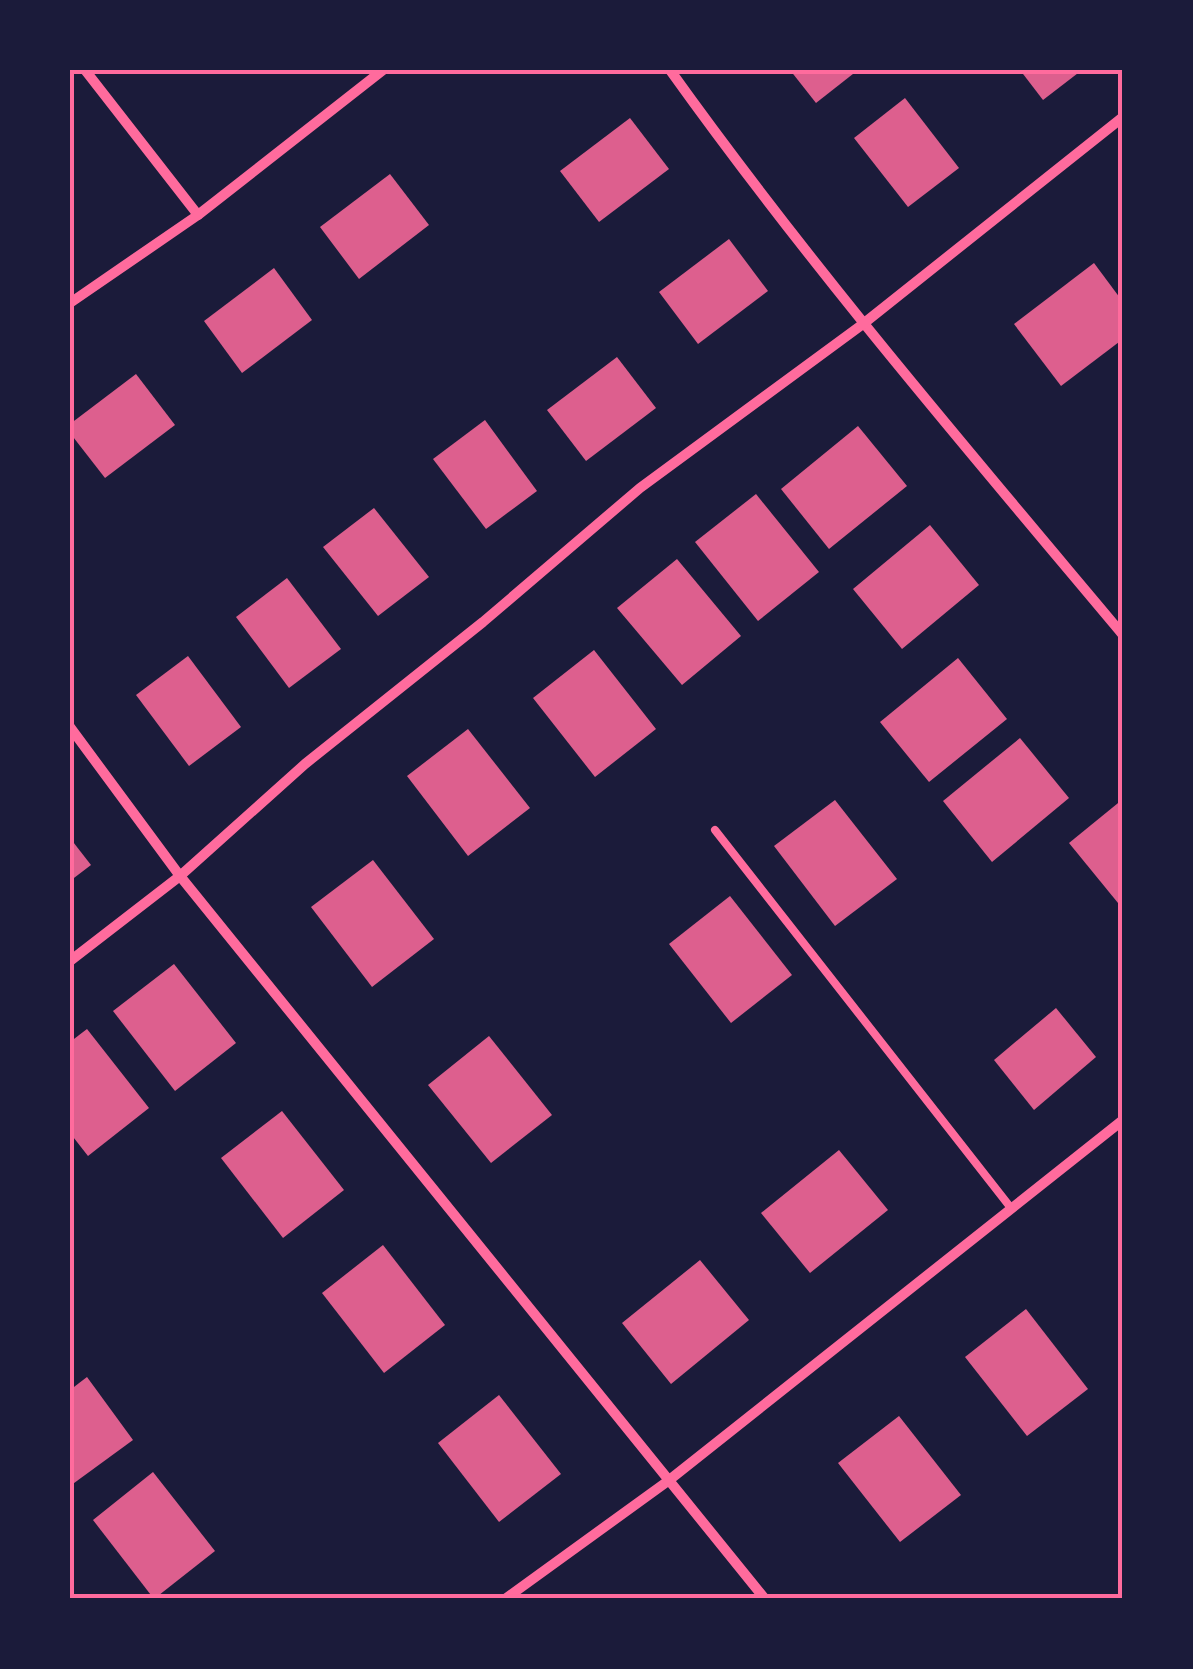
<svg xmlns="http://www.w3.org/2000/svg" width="1193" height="1669" viewBox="0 0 1193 1669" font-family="'Roboto Serif',serif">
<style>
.building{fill:#dd5f8e}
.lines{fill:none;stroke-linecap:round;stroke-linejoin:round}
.service{stroke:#ff6b9d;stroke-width:8}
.minor{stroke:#ff6b9d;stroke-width:10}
.neatline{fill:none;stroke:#ff6b9d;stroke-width:4}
</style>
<rect width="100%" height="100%" fill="#1b1b3a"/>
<g class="building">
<path d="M 790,70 L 858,70 L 816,103 Z"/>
<path d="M 1020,70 L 1082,70 L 1043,100 Z"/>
<path d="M 905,98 L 959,168 L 908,207 L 854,138 Z"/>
<path d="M 630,118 L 669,169 L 599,222 L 560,171 Z"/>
<path d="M 390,174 L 429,225 L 359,279 L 320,227 Z"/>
<path d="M 729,239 L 768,291 L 698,344 L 659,292 Z"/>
<path d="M 1094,263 L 1123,302 L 1123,339 L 1061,386 L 1014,324 Z"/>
<path d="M 274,268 L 312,320 L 242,373 L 204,321 Z"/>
<path d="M 617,357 L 656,408 L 586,461 L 547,410 Z"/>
<path d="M 136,374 L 175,425 L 105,478 L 70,433 L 70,424 Z"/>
<path d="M 485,420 L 537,491 L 486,529 L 433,459 Z"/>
<path d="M 858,426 L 907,486 L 829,549 L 781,489 Z"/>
<path d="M 756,494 L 819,572 L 758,621 L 695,542 Z"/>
<path d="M 374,508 L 429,577 L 378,616 L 323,547 Z"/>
<path d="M 930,525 L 979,585 L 902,649 L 853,589 Z"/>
<path d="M 677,559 L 741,636 L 682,685 L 617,608 Z"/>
<path d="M 287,578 L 341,649 L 289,688 L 236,617 Z"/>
<path d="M 594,650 L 656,729 L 595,777 L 533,698 Z"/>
<path d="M 188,656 L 241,727 L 189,766 L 136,695 Z"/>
<path d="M 958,658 L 1007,719 L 929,782 L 880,722 Z"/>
<path d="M 468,729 L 530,808 L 468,856 L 407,776 Z"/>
<path d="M 1020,738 L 1069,798 L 992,862 L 943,801 Z"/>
<path d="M 1123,799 L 1123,899 L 1118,903 L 1069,843 Z"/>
<path d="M 835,800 L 897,879 L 835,926 L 774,846 Z"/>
<path d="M 70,838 L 91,865 L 70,881 Z"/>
<path d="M 373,860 L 434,939 L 372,987 L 311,907 Z"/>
<path d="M 730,896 L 792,975 L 731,1023 L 669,944 Z"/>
<path d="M 174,964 L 236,1043 L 175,1091 L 113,1011 Z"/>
<path d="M 1056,1008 L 1096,1057 L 1034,1110 L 994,1060 Z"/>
<path d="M 87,1029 L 149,1108 L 88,1156 L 70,1133 L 70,1042 Z"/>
<path d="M 489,1036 L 552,1115 L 491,1163 L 428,1085 Z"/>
<path d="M 282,1111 L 344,1190 L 283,1238 L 221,1158 Z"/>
<path d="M 839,1150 L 888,1210 L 810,1273 L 761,1213 Z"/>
<path d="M 383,1245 L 445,1325 L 384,1373 L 322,1293 Z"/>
<path d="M 700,1260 L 749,1320 L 671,1384 L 622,1323 Z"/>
<path d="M 1026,1309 L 1088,1389 L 1027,1436 L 965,1357 Z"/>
<path d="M 87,1377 L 133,1440 L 70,1486 L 70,1390 Z"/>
<path d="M 499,1395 L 561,1474 L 499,1522 L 438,1443 Z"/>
<path d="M 899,1416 L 961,1495 L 900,1542 L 838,1463 Z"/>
<path d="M 153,1472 L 215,1551 L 154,1599 L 93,1520 Z"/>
</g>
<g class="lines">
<path class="service" d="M 715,830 L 1011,1208"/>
<g class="minor">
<path d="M 85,70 L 198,215"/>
<path d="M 670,70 C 811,267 968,450 1123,635"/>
<path d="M 70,303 L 198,215 L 383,70"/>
<path d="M 70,727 L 180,876 L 765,1599"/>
<path d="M 70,961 L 180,876 L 305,764 L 483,622 L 640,488 L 863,324 L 1123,117"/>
<path d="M 505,1599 L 668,1481 L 1123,1120"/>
</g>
</g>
<rect width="1193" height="1669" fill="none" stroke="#1b1b3a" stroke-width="145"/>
<rect x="72" y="72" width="1048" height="1524" class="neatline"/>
</svg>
